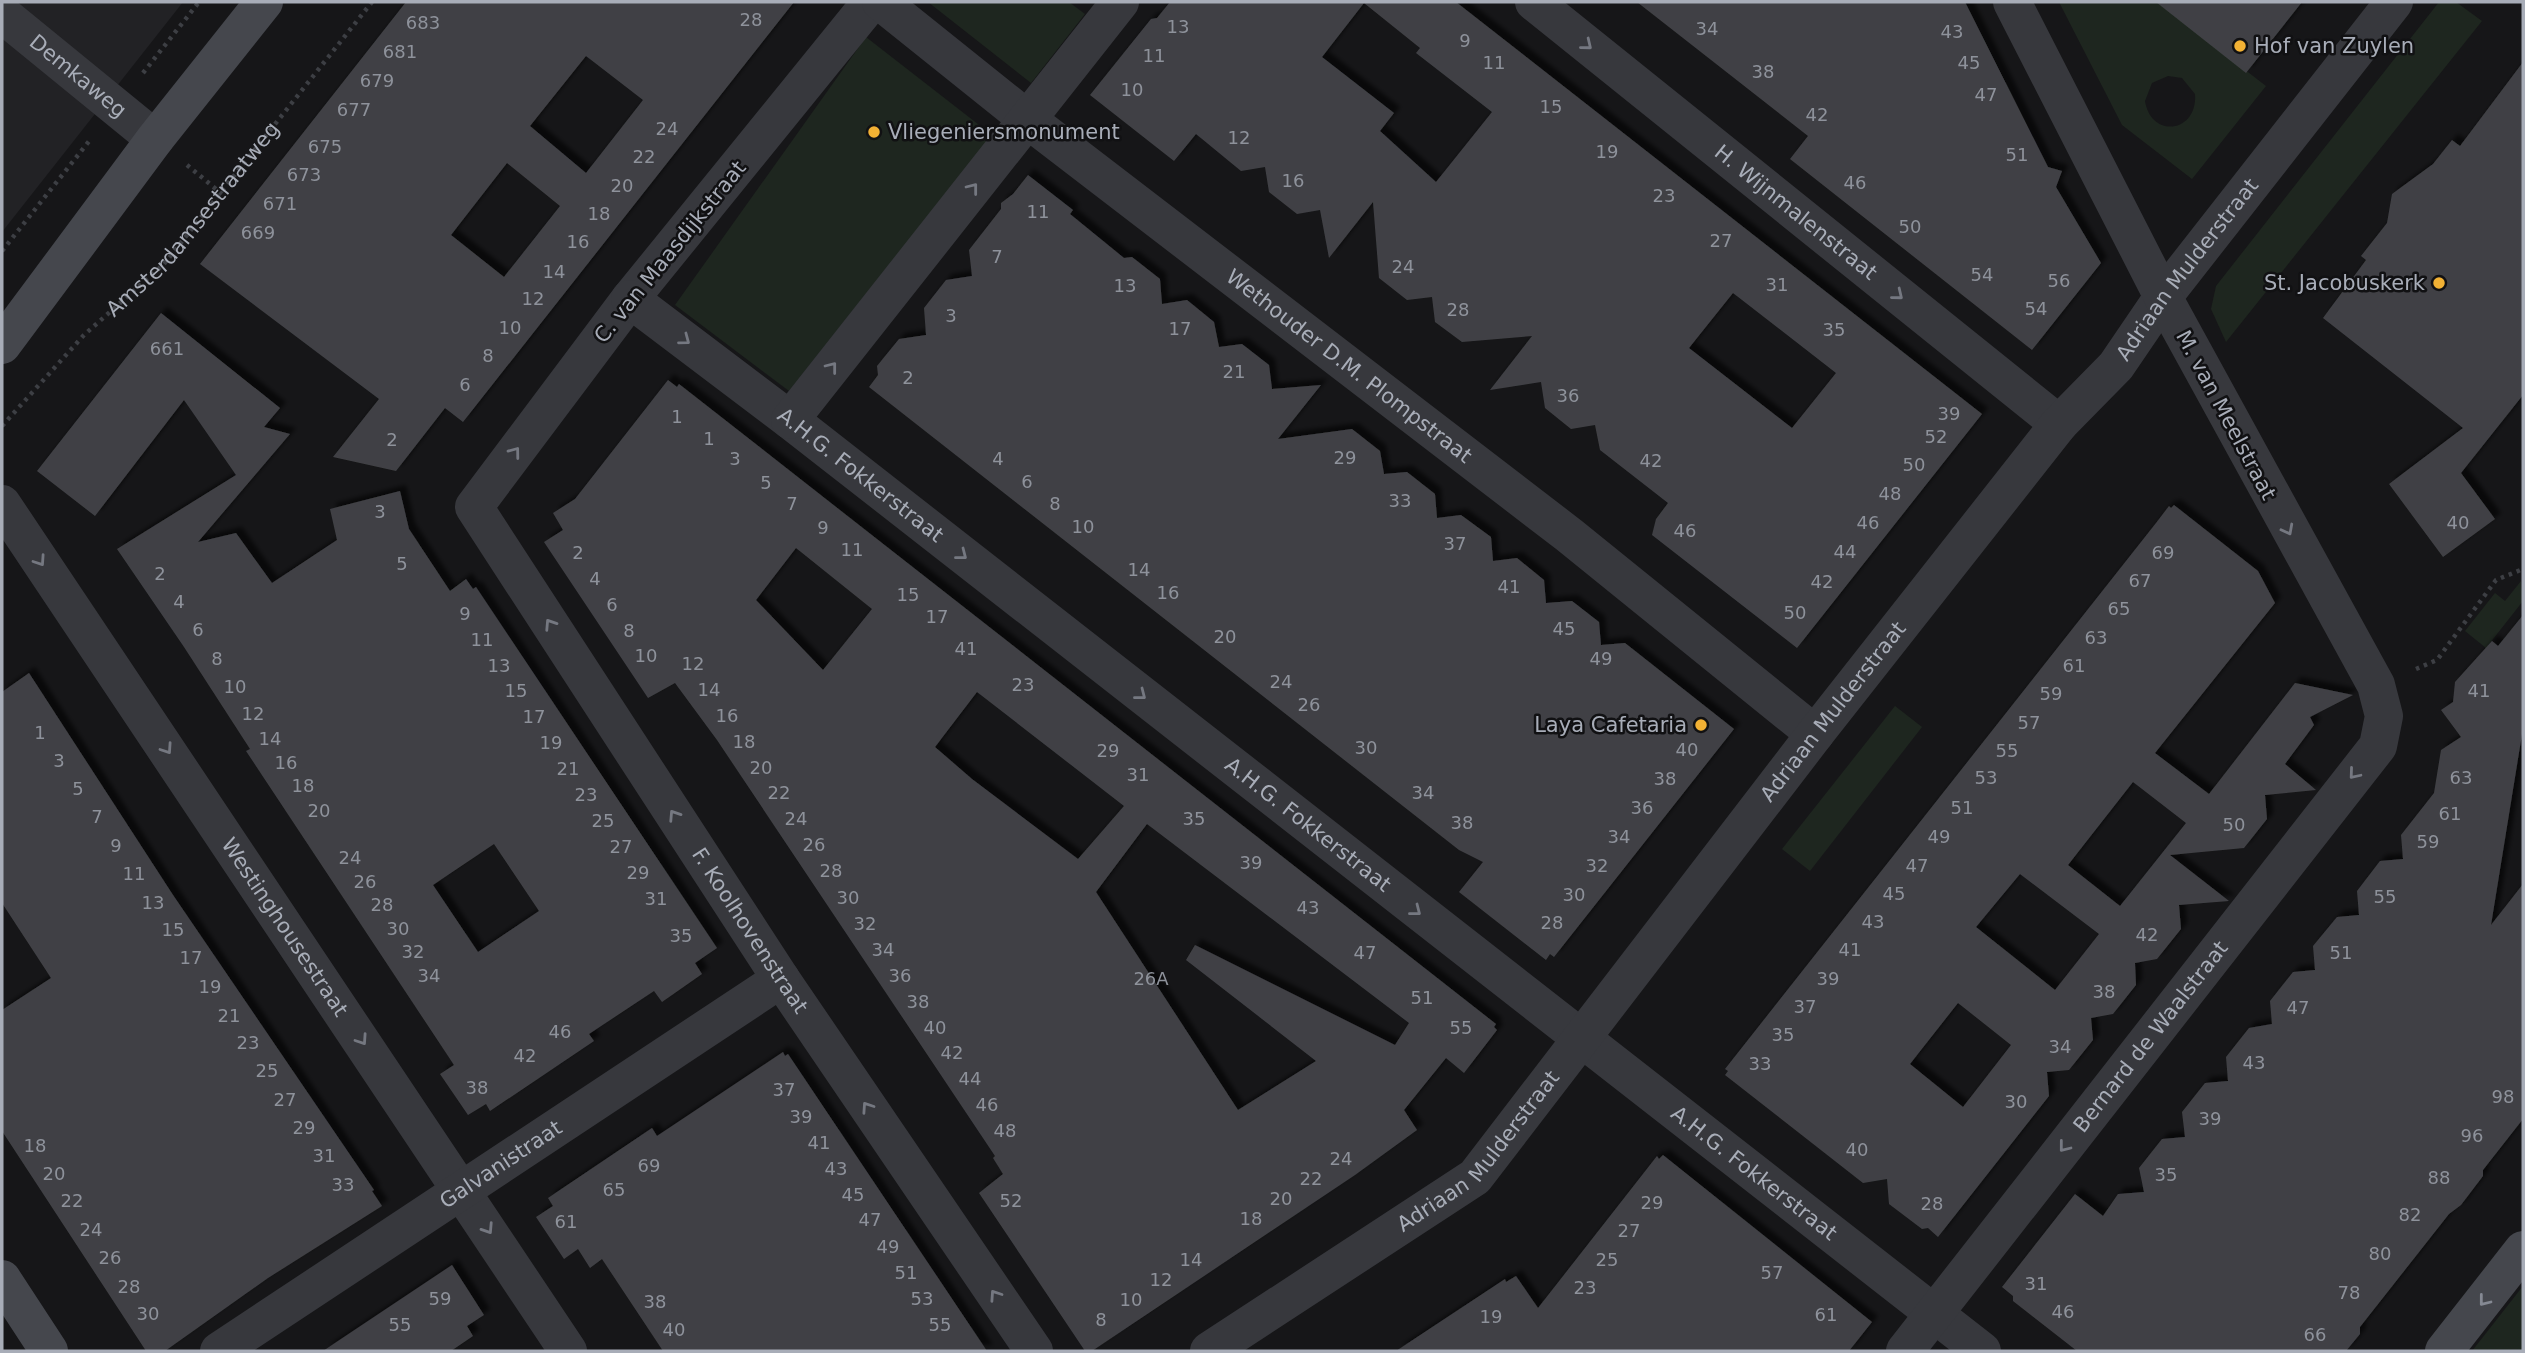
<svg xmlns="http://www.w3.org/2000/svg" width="2525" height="1353" viewBox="0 0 2525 1353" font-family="'DejaVu Sans',sans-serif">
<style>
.built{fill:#222225}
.green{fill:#1e261f;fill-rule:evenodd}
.building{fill:#404145;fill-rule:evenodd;filter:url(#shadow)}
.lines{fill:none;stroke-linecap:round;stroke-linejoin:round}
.path{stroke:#3d3f44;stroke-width:4.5;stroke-dasharray:3.5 5;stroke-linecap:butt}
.street{stroke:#37383d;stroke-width:38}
.secondary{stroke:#45474d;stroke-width:38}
.oneway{stroke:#757881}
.oneway2{stroke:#858993}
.poi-dot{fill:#f2b134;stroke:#111113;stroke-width:2.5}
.labels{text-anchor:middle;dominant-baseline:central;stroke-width:5;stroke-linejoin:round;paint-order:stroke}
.number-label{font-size:18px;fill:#8e929b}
.poi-label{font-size:21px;fill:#a8adb8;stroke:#111113;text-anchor:start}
.street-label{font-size:21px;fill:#a8adb8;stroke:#111113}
</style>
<defs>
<filter id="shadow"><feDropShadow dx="6" dy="-6" stdDeviation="2" flood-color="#0009"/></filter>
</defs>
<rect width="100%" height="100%" fill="#161618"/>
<path class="built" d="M 2,2 L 183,2 L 2,232 Z"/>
<g class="green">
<path d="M 928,2 L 1069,2 L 1085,14 L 1031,83 Z"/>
<path d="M 2059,2 L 2157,2 L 2266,86 L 2192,179 L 2122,125 ZM 2168,76 L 2182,78 L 2195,94 C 2198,133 2151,139 2145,101 L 2152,83 Z"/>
<path d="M 2439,2 L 2456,2 L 2482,21 L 2226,342 L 2211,309 L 2216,286 Z"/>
<path d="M 866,37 L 992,135 L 789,391 L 675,305 Z"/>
<path d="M 2521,581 L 2523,601 L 2486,648 L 2465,631 L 2495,593 L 2505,601 Z"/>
<path d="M 1895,706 L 1922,727 L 1810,871 L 1782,849 Z"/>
<path d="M 2523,1286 L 2523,1351 L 2472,1351 Z"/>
</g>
<g class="building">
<path d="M 406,2 L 794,2 L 463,422 L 445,408 L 396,471 L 333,457 L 379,399 L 200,264 ZM 586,56 L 643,100 L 586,173 L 530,126 ZM 507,163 L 560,206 L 504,277 L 451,235 Z"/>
<path d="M 1170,2 L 1456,2 L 1982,414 L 1797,648 L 1652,535 L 1656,519 L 1668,503 L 1600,450 L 1595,425 L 1571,429 L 1545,408 L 1541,382 L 1490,390 L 1532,336 L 1462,342 L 1435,322 L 1432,297 L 1407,300 L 1379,278 L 1373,202 L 1329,258 L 1320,210 L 1297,214 L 1269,192 L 1265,167 L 1241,171 L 1196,134 L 1174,161 L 1090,95 L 1151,19 L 1157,18 ZM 1364,3 L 1420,48 L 1416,53 L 1492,112 L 1436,182 L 1380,131 L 1394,113 L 1322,57 ZM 1733,293 L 1836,373 L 1792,428 L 1689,348 Z"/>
<path d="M 1637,2 L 1965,2 L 2048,167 L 2062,171 L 2056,187 L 2101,263 L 2032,350 L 1790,159 L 1808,136 Z"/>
<path d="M 2156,2 L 2302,2 L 2246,73 Z"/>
<path d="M 2523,62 L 2523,395 L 2461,473 L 2495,519 L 2443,557 L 2389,484 L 2463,428 L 2323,318 L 2366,260 L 2361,256 L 2387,223 L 2392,194 L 2433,164 L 2452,140 L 2460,146 Z"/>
<path d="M 1028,175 L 1073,210 L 1070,214 L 1124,258 L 1132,257 L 1160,279 L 1162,304 L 1187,300 L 1214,322 L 1219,347 L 1242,344 L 1269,365 L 1272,389 L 1321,385 L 1278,439 L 1352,429 L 1380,451 L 1384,474 L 1407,472 L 1435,494 L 1437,518 L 1461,515 L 1491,537 L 1493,561 L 1517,558 L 1544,580 L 1546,603 L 1572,601 L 1599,622 L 1601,645 L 1625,643 L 1734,729 L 1554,957 L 1550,954 L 1546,960 L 1459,892 L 1483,862 L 1459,850 L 869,387 L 878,375 L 877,366 L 899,339 L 926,335 L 924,308 L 946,280 L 972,276 L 969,250 L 1001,209 L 1001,203 L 1013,194 Z"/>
<path d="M 161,313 L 280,408 L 264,427 L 290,434 L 198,542 L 236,533 L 272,583 L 337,540 L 330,509 L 400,491 L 409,529 L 450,591 L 466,579 L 473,589 L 476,587 L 717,948 L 695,963 L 702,974 L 662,1002 L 654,991 L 589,1034 L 594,1041 L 490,1111 L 486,1104 L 468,1115 L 440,1074 L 454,1065 L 246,751 L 250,749 L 184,647 L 117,549 L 236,475 L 184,400 L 95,516 L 37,471 ZM 494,844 L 539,911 L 478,952 L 433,885 Z"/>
<path d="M 668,380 L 677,387 L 679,384 L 1496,1024 L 1494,1027 L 1497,1030 L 1464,1073 L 1446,1058 L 1404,1110 L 1417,1130 L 1355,1175 L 1092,1351 L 1085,1351 L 979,1193 L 1003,1174 L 993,1158 L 995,1156 L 717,740 L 675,683 L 648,698 L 544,542 L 563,530 L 553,513 L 575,499 ZM 796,548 L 872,609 L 823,670 L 756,600 ZM 977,692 L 1124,806 L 1078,859 L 972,779 L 935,747 ZM 1147,824 L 1409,1023 L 1395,1045 L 1195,945 L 1186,960 L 1316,1061 L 1238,1110 L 1096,892 Z"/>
<path d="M 2174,505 L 2258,571 L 2275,603 L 2155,753 L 2209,794 L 2295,683 L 2353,695 L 2310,717 L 2314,725 L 2285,764 L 2316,790 L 2265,795 L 2267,819 L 2244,848 L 2170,855 L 2229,901 L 2179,905 L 2181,929 L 2157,959 L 2135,963 L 2136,985 L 2113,1014 L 2091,1018 L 2093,1040 L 2069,1070 L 2047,1072 L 2049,1096 L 1938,1237 L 1928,1228 L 1922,1229 L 1889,1204 L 1887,1179 L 1863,1183 L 1725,1075 L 1728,1071 L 1725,1069 L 2156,523 L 2169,506 L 2171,508 ZM 2133,782 L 2186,823 L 2120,906 L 2068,865 ZM 2020,874 L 2099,934 L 2055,990 L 1976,927 ZM 1958,1003 L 2011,1045 L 1963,1107 L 1910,1064 Z"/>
<path d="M 2523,615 L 2523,728 L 2491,925 L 2523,884 L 2523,1119 L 2483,1170 L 2483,1176 L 2461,1205 L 2449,1214 L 2360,1327 L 2360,1334 L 2346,1351 L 2077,1351 L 2013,1301 L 2013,1296 L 2002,1287 L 2075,1194 L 2103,1216 L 2118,1194 L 2144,1192 L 2139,1168 L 2162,1139 L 2185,1137 L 2182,1112 L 2205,1083 L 2228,1081 L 2226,1057 L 2249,1028 L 2272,1024 L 2270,1001 L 2293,972 L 2315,970 L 2313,946 L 2337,917 L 2359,915 L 2357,891 L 2380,861 L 2403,859 L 2401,835 L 2434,793 L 2441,750 L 2461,737 L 2441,710 L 2453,702 L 2455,682 L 2492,641 L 2498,646 Z"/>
<path d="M 29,673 L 173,895 L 374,1190 L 372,1191 L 382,1206 L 268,1278 L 165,1351 L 146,1351 L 2,1131 L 2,1010 L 51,978 L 2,903 L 2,692 Z"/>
<path d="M 783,1052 L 785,1056 L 788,1054 L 987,1351 L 663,1351 L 602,1259 L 590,1268 L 578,1249 L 564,1259 L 536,1217 L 553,1206 L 548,1198 L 652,1128 L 657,1136 Z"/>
<path d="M 1663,1155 L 1872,1322 L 1849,1351 L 1396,1351 L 1505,1279 L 1506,1282 L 1516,1276 L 1538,1308 L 1657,1156 L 1659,1159 Z"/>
<path d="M 452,1265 L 484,1315 L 467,1326 L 473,1336 L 451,1351 L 323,1351 Z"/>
</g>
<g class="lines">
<g class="path">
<path d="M 143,73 L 199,2"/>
<path d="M 187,165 L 222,194"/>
<path d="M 2,251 L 90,140"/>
<path id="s1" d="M 2,426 L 84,335 L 164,264 L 372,2"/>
<path d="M 2416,669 L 2437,660 L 2496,580 L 2523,569"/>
</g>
<g class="street">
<path id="s2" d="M 871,2 L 630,299 L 474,507 L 781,979 L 1034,1351"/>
<path id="s3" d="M 881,2 L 1027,119 L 1569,535 L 1815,734"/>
<path id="s4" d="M 1534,2 L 2059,424"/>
<path id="s5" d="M 2,14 L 155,139"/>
<path id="s6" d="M 630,299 L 790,420 L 1982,1351"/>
<path d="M 790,420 L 1120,2"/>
<path id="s7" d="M 2,504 L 568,1351"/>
<path id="s8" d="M 219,1351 L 781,979"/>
<path id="s9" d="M 1209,1351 L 1475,1177 L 1815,734 L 2059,424 L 2116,366 L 2163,297 L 2394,2"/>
<path id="s10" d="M 1905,1351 L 2378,746 L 2384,716 L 2376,685 L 2163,297 L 2012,2"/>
</g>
<g class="secondary">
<path d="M 2,345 L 155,139 L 264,2"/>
<path d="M 2,1279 L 49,1351"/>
<path d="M 2444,1351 L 2523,1250"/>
</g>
</g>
<defs><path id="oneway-chevron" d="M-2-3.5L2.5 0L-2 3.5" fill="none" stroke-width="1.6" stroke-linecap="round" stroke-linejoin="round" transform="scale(1.75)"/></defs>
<g class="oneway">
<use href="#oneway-chevron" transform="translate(1587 45) rotate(39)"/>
<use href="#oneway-chevron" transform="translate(973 188) rotate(-52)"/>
<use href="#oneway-chevron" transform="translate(1898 295) rotate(39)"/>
<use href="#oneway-chevron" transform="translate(685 340) rotate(37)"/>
<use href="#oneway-chevron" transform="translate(832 367) rotate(-52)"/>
<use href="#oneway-chevron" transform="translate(515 452) rotate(-53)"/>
<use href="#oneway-chevron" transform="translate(2288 530) rotate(62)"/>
<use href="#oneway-chevron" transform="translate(962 555) rotate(38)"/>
<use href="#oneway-chevron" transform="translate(40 561) rotate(56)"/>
<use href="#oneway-chevron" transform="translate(550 624) rotate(-123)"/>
<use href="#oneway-chevron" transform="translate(1141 695) rotate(38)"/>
<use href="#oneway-chevron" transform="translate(167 749) rotate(56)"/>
<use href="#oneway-chevron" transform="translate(2354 774) rotate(130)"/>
<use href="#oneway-chevron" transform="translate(674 815) rotate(-123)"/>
<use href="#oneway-chevron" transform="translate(1416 911) rotate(38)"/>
<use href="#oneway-chevron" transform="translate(362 1040) rotate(56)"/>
<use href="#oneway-chevron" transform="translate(867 1107) rotate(-124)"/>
<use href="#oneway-chevron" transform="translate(2064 1147) rotate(128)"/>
<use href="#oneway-chevron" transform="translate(488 1229) rotate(57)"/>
<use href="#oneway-chevron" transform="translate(995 1295) rotate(-124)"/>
</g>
<use class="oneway2" href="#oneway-chevron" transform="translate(2484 1301) rotate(128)"/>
<g class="poi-dot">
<circle cx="2240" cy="46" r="7"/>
<circle cx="874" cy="132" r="7"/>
<circle cx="2439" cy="283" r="7"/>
<circle cx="1701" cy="725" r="7"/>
</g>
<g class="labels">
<g class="number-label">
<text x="751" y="19">28</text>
<text x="423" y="22">683</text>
<text x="1178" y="26">13</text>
<text x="1707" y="28">34</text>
<text x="1952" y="31">43</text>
<text x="1465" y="40">9</text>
<text x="400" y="51">681</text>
<text x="1154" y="55">11</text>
<text x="1494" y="62">11</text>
<text x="1969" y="62">45</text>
<text x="1763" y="71">38</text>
<text x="377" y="80">679</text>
<text x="1132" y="89">10</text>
<text x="1986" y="94">47</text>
<text x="1551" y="106">15</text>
<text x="354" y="109">677</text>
<text x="1817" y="114">42</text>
<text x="667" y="128">24</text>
<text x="1239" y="137">12</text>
<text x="325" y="146">675</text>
<text x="1607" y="151">19</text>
<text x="2017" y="154">51</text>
<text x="644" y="156">22</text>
<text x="304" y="174">673</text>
<text x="1293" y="180">16</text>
<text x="1855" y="182">46</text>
<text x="622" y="185">20</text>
<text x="1664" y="195">23</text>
<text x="280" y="203">671</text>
<text x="1038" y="211">11</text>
<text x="599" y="213">18</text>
<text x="1910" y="226">50</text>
<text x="258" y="232">669</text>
<text x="1721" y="240">27</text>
<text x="578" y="241">16</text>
<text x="997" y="256">7</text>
<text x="1403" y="266">24</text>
<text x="554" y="271">14</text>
<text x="1982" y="274">54</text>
<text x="2059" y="280">56</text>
<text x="1777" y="284">31</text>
<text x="1125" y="285">13</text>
<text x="533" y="298">12</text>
<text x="2036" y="308">54</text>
<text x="1458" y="309">28</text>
<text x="951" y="315">3</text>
<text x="510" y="327">10</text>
<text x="1180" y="328">17</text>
<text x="1834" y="329">35</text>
<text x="167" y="348">661</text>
<text x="488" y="355">8</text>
<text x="1234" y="371">21</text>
<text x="908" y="377">2</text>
<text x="465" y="384">6</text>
<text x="1568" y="395">36</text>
<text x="1949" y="413">39</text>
<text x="677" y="416">1</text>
<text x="1936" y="436">52</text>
<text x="709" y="438">1</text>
<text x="392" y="439">2</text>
<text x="1345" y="457">29</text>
<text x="735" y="458">3</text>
<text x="998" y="458">4</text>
<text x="1651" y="460">42</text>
<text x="1914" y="464">50</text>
<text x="1027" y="481">6</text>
<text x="766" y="482">5</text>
<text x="1890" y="493">48</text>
<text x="1400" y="500">33</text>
<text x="792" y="503">7</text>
<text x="1055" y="503">8</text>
<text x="380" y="511">3</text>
<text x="1868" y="522">46</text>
<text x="2458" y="522">40</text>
<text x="1083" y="526">10</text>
<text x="823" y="527">9</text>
<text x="1685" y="530">46</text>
<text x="1455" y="543">37</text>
<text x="852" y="549">11</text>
<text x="1845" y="551">44</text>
<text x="578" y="552">2</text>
<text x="2163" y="552">69</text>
<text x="402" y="563">5</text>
<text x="1139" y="569">14</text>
<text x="160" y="573">2</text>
<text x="595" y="578">4</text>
<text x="2140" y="580">67</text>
<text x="1822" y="581">42</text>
<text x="1509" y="586">41</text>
<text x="1168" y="592">16</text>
<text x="908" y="594">15</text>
<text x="179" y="601">4</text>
<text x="612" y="604">6</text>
<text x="2119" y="608">65</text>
<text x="1795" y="612">50</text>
<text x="465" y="613">9</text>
<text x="937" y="616">17</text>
<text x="1564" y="628">45</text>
<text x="198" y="629">6</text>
<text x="629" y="630">8</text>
<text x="1225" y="636">20</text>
<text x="2096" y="637">63</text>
<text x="482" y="639">11</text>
<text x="966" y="648">41</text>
<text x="646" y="655">10</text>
<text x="217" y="658">8</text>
<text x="1601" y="658">49</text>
<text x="693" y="663">12</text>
<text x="499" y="665">13</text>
<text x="2074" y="665">61</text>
<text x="1281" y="681">24</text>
<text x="1023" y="684">23</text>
<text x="235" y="686">10</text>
<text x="709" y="689">14</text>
<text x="516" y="690">15</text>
<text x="2479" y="690">41</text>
<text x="2051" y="693">59</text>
<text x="1309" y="704">26</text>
<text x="253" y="713">12</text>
<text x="727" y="715">16</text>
<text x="534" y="716">17</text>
<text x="2029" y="722">57</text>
<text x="40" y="732">1</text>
<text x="270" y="738">14</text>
<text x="744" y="741">18</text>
<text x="551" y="742">19</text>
<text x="1366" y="747">30</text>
<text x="1687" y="749">40</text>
<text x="1108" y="750">29</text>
<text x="2007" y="750">55</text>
<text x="59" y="760">3</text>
<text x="286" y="762">16</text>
<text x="761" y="767">20</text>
<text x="568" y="768">21</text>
<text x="1138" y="774">31</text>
<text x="1986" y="777">53</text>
<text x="2461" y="777">63</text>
<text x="1665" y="778">38</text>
<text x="303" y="785">18</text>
<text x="78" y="788">5</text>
<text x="779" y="792">22</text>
<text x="1423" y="792">34</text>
<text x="586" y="794">23</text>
<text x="1642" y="807">36</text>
<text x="1962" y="807">51</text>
<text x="319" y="810">20</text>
<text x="2450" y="813">61</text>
<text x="97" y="816">7</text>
<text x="796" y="818">24</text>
<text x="1194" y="818">35</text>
<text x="603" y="820">25</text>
<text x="1462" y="822">38</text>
<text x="2234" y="824">50</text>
<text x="1619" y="836">34</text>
<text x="1939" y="836">49</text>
<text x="2428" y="841">59</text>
<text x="814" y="844">26</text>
<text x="116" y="845">9</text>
<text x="621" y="846">27</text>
<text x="350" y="857">24</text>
<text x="1251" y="862">39</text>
<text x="1597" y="865">32</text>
<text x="1917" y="865">47</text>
<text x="831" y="870">28</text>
<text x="638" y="872">29</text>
<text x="134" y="873">11</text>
<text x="365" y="881">26</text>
<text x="1894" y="893">45</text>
<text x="1574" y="894">30</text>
<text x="2385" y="896">55</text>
<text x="848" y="897">30</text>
<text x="656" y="898">31</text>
<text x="153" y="902">13</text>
<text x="382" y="904">28</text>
<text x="1308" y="907">43</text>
<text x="1873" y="921">43</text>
<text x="1552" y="922">28</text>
<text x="865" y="923">32</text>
<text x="398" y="928">30</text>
<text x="173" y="929">15</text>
<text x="2147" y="934">42</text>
<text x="681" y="935">35</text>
<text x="883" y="949">34</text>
<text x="1850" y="949">41</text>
<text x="413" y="951">32</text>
<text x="1365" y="952">47</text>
<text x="2341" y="952">51</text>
<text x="191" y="957">17</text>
<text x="429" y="975">34</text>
<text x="900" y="975">36</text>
<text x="1151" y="978">26A</text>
<text x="1828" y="978">39</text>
<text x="210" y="986">19</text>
<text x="2104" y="991">38</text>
<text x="1422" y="997">51</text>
<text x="918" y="1001">38</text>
<text x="1805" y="1006">37</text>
<text x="2298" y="1007">47</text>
<text x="229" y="1015">21</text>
<text x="935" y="1027">40</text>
<text x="1461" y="1027">55</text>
<text x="560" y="1031">46</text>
<text x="1783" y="1034">35</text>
<text x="248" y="1042">23</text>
<text x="2060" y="1046">34</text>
<text x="952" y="1052">42</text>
<text x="525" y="1055">42</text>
<text x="2254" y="1062">43</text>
<text x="1760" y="1063">33</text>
<text x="267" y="1070">25</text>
<text x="970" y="1078">44</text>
<text x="477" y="1087">38</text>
<text x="784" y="1089">37</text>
<text x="2503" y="1096">98</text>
<text x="285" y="1099">27</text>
<text x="2016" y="1101">30</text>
<text x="987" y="1104">46</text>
<text x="801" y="1116">39</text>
<text x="2210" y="1118">39</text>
<text x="304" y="1127">29</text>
<text x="1005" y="1130">48</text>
<text x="2472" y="1135">96</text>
<text x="819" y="1142">41</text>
<text x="35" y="1145">18</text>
<text x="1857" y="1149">40</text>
<text x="324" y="1155">31</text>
<text x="1341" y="1158">24</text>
<text x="649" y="1165">69</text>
<text x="836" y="1168">43</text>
<text x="54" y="1173">20</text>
<text x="2166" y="1174">35</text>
<text x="2439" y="1177">88</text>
<text x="1311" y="1178">22</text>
<text x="343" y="1184">33</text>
<text x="614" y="1189">65</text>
<text x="853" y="1194">45</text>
<text x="1281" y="1198">20</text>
<text x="72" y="1200">22</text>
<text x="1011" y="1200">52</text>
<text x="1652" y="1202">29</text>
<text x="1932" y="1203">28</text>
<text x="2410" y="1214">82</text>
<text x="1251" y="1218">18</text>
<text x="870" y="1219">47</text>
<text x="566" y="1221">61</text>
<text x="91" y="1229">24</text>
<text x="1629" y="1230">27</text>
<text x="888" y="1246">49</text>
<text x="2380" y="1253">80</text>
<text x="110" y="1257">26</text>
<text x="1191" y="1259">14</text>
<text x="1607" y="1259">25</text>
<text x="906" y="1272">51</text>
<text x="1772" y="1272">57</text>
<text x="1161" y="1279">12</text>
<text x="2036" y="1283">31</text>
<text x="129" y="1286">28</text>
<text x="1585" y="1287">23</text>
<text x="2349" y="1292">78</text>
<text x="440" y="1298">59</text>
<text x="922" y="1298">53</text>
<text x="1131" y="1299">10</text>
<text x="655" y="1301">38</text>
<text x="2063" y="1311">46</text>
<text x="148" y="1313">30</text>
<text x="1826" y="1314">61</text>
<text x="1491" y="1316">19</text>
<text x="1101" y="1319">8</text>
<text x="400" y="1324">55</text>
<text x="940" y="1324">55</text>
<text x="674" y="1329">40</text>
<text x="2315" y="1334">66</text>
</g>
<g class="poi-label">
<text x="2254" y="46">Hof van Zuylen</text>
<text x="888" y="132">Vliegeniersmonument</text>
<text x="2425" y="283" text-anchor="end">St. Jacobuskerk</text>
<text x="1687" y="725" text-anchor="end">Laya Cafetaria</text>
</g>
<g class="street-label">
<text stroke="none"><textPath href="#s5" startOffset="98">Demkaweg</textPath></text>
<text stroke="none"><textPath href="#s4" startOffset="336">H. Wijnmalenstraat</textPath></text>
<text stroke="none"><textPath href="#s1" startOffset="282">Amsterdamsestraatweg</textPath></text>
<text transform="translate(670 252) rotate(-51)">C. van Maasdijkstraat</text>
<text stroke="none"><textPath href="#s9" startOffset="1472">Adriaan Mulderstraat</textPath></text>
<text stroke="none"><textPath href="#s3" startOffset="593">Wethouder D.M. Plompstraat</textPath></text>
<text transform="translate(2226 415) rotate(62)">M. van Meelstraat</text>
<text stroke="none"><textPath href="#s6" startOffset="290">A.H.G. Fokkerstraat</textPath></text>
<text stroke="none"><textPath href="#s9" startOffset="905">Adriaan Mulderstraat</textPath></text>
<text stroke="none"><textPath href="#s6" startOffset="858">A.H.G. Fokkerstraat</textPath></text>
<text stroke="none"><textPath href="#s7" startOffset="509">Westinghousestraat</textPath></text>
<text stroke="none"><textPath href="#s2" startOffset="1148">F. Koolhovenstraat</textPath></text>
<text stroke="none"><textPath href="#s10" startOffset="399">Bernard de Waalstraat</textPath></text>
<text stroke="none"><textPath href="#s9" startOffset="338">Adriaan Mulderstraat</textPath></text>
<text stroke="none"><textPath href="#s8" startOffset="338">Galvanistraat</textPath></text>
<text stroke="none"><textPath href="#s6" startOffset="1424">A.H.G. Fokkerstraat</textPath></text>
</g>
</g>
<rect width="2525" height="1353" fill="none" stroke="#a8adb8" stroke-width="7"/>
</svg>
